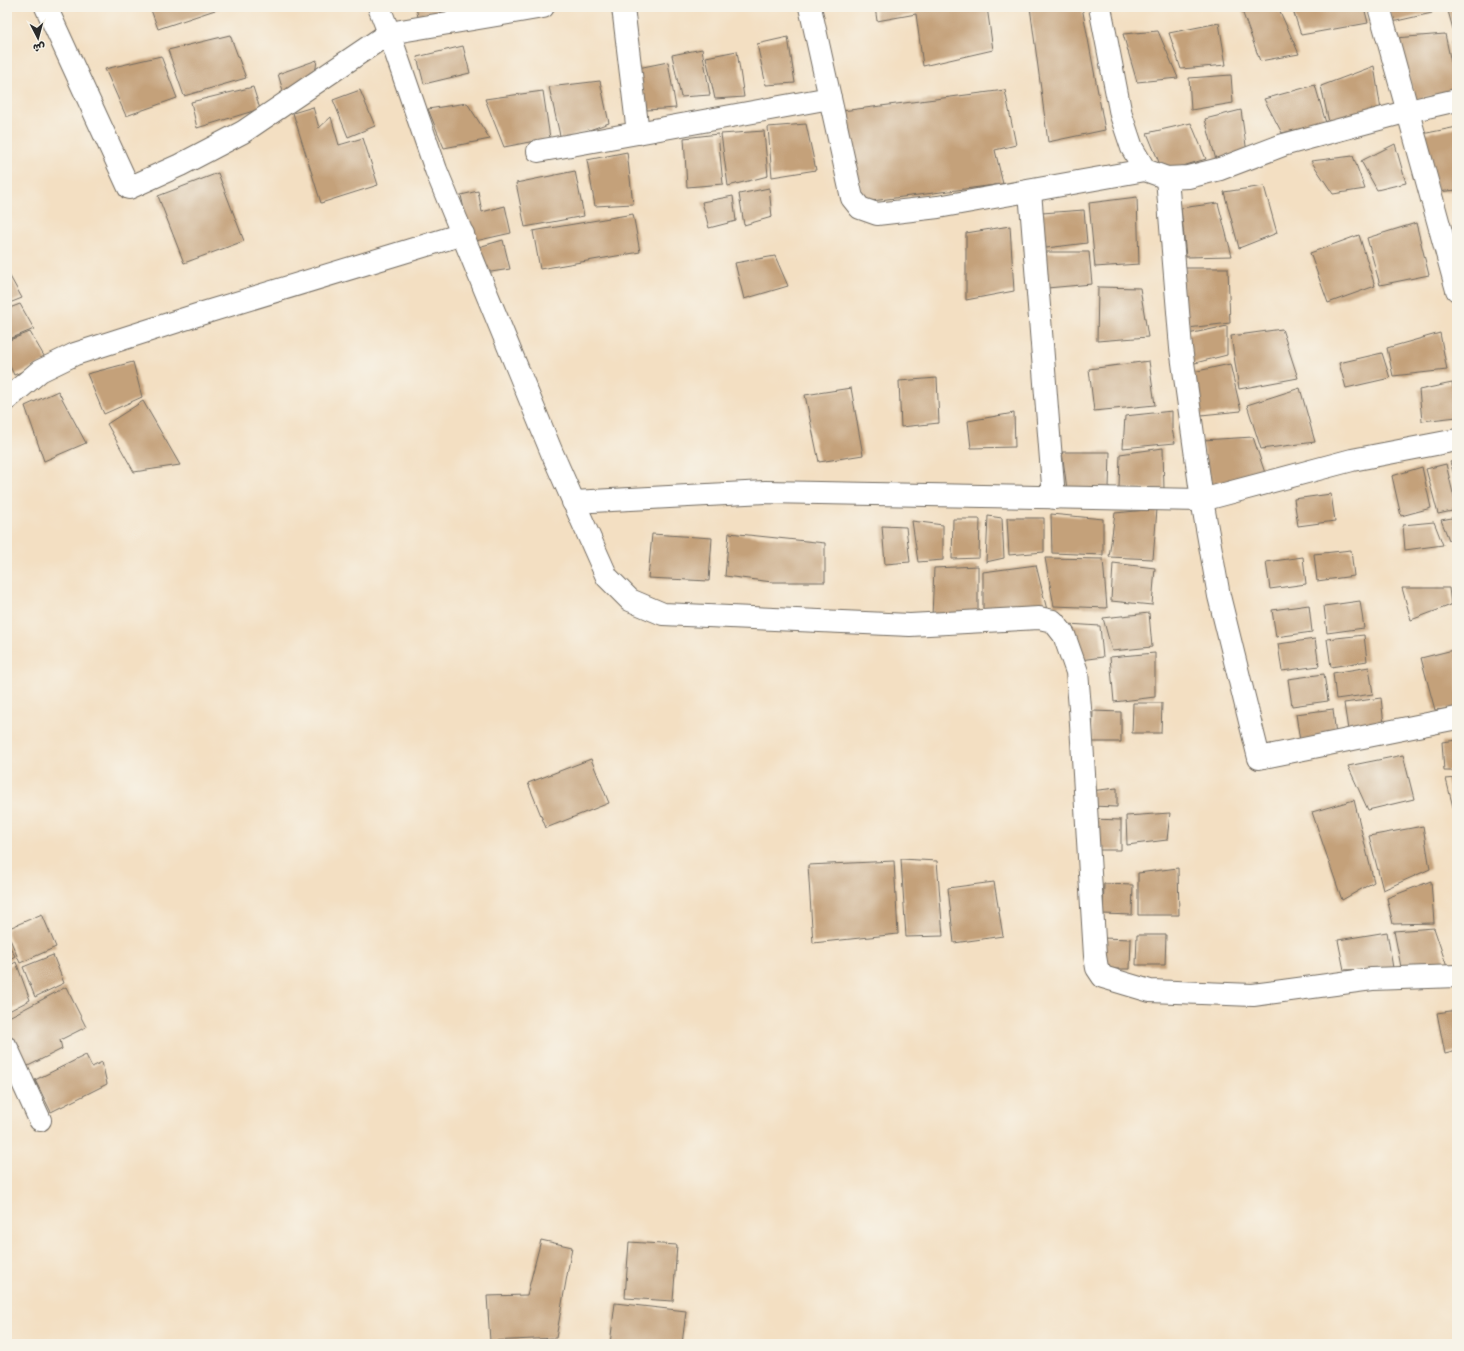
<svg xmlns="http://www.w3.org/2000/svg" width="1464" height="1351" viewBox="0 0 1464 1351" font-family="Mynerve,'Playpen Sans Arabic',sans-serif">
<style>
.building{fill:#c4a17a}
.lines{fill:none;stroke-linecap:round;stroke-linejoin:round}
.minor-casing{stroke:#716a60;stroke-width:24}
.minor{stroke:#fff;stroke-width:22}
</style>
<rect width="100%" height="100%" fill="#f7f3e8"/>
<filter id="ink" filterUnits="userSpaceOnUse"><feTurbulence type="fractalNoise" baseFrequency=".025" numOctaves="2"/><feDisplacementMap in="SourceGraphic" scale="8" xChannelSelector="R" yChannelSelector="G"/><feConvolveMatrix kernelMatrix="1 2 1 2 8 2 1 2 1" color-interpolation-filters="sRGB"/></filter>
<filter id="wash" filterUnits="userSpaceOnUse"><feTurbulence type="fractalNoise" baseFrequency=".012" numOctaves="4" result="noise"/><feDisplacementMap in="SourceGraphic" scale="16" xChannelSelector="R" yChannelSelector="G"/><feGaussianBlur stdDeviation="0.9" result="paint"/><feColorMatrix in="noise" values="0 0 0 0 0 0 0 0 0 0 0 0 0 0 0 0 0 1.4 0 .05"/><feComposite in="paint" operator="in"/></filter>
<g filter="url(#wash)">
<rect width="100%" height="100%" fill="#f3dfc2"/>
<g id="blocks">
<g class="building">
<path d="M 150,7 L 220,7 L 221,8 L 158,29 Z"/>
<path d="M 416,7 L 440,7 L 441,13 L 418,17 Z"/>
<path d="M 875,7 L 987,7 L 993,50 L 923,66 L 916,14 L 877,21 Z"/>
<path d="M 1030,7 L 1082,7 L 1105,130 L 1048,142 Z"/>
<path d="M 1247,7 L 1278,7 L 1299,54 L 1260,61 L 1241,8 Z"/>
<path d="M 1292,7 L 1364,7 L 1368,23 L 1301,35 Z"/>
<path d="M 1388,7 L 1431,7 L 1432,13 L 1392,22 Z"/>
<path d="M 1447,7 L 1457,7 L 1457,33 L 1454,33 Z"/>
<path d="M 1219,23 L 1226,65 L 1181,69 L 1169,33 Z"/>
<path d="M 1158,31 L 1178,78 L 1137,82 L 1123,34 Z"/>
<path d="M 1445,34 L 1457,91 L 1416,99 L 1395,38 Z"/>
<path d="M 230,35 L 246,78 L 184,96 L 168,50 Z"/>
<path d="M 788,37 L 795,83 L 766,85 L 757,44 Z"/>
<path d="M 1457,40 L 1457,57 L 1456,57 L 1452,41 Z"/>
<path d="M 463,46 L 470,73 L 424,84 L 417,57 Z"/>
<path d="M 702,49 L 710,95 L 681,97 L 672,55 Z"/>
<path d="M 737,51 L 744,97 L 715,99 L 706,57 Z"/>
<path d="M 161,56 L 177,98 L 126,116 L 105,69 Z"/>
<path d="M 317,60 L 315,75 L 284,94 L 278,74 Z"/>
<path d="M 668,62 L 676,108 L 647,110 L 638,68 Z"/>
<path d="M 1374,66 L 1381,110 L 1329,122 L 1321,86 Z"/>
<path d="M 1231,75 L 1233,103 L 1191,110 L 1189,78 Z"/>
<path d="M 600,81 L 609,123 L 561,140 L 549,87 Z"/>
<path d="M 1315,85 L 1326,123 L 1282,133 L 1264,99 Z"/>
<path d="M 253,87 L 260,109 L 197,128 L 191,102 Z"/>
<path d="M 360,90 L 375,126 L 348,137 L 333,100 Z"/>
<path d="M 1005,90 L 1016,145 L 995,150 L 1003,184 L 864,202 L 842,111 Z"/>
<path d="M 543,91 L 550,138 L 504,147 L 485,99 Z"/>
<path d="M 467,103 L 490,139 L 444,148 L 428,109 Z"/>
<path d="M 313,107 L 319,128 L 331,117 L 339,145 L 363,138 L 378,185 L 321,203 L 293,113 Z"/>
<path d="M 1241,110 L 1247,153 L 1216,160 L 1205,119 Z"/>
<path d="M 1191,123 L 1206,159 L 1163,172 L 1147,133 Z"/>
<path d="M 806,124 L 816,170 L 772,177 L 768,127 Z"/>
<path d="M 1457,127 L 1457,190 L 1437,192 L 1422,134 Z"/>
<path d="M 764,131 L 768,176 L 728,186 L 721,134 Z"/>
<path d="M 718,134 L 723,184 L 687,187 L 684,138 Z"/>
<path d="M 1395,144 L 1406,183 L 1377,190 L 1361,161 Z"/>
<path d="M 627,152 L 633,204 L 595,206 L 587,160 Z"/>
<path d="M 1353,156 L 1365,189 L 1333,194 L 1311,161 Z"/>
<path d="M 575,171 L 584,216 L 525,227 L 516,183 Z"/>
<path d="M 218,173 L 244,241 L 184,263 L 158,196 Z"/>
<path d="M 1264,186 L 1277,233 L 1239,248 L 1224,192 Z"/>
<path d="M 769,188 L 772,217 L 744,225 L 739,194 Z"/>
<path d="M 478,191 L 482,212 L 505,206 L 511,233 L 471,242 L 461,195 Z"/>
<path d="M 733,196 L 736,221 L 709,228 L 702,202 Z"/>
<path d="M 1137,197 L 1139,264 L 1095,267 L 1089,203 Z"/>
<path d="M 1218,203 L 1232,256 L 1186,257 L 1181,208 Z"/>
<path d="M 1084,210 L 1087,243 L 1046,248 L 1042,213 Z"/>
<path d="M 633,214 L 640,252 L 540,269 L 533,231 Z"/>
<path d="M 1416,223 L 1429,275 L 1380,285 L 1367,238 Z"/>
<path d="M 1010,226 L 1014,291 L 966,300 L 966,233 Z"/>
<path d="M 1359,235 L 1375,286 L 1328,303 L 1310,253 Z"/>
<path d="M 503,240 L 510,269 L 485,273 L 475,248 Z"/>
<path d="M 1039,252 L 1089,252 L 1092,284 L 1047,288 Z"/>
<path d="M 775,256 L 788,286 L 744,299 L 735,263 Z"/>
<path d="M 1179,268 L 1228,268 L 1230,323 L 1188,328 Z"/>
<path d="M 7,271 L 22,298 L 7,304 Z"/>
<path d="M 1098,287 L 1140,288 L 1148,337 L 1097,341 Z"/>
<path d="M 20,304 L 34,329 L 7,340 L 7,309 Z"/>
<path d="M 1227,326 L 1227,355 L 1191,364 L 1188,334 Z"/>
<path d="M 1282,329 L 1298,378 L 1239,389 L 1231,336 Z"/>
<path d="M 30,332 L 47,361 L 14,375 L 7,360 L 7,341 Z"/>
<path d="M 1440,333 L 1447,370 L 1393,376 L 1387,348 Z"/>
<path d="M 1382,353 L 1390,378 L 1346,388 L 1339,363 Z"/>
<path d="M 1149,361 L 1155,405 L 1094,411 L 1089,369 Z"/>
<path d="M 133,362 L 142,397 L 104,414 L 87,374 Z"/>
<path d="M 1230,364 L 1241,411 L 1201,415 L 1193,372 Z"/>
<path d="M 937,378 L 939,423 L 901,427 L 899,381 Z"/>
<path d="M 1452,383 L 1457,399 L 1457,417 L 1422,421 L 1419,390 Z"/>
<path d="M 851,388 L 863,455 L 819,462 L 805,395 Z"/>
<path d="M 1300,388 L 1315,442 L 1261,449 L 1247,405 Z"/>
<path d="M 58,391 L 86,443 L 44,461 L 25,406 Z"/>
<path d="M 143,401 L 180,465 L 134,472 L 107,424 Z"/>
<path d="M 1172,411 L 1172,429 L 1175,443 L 1123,448 L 1125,416 Z"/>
<path d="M 1014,413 L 1015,447 L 971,448 L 968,421 Z"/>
<path d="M 1253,437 L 1265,473 L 1211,488 L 1202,440 Z"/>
<path d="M 1163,448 L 1164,490 L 1119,488 L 1120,454 Z"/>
<path d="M 1062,452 L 1110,452 L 1109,488 L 1067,489 Z"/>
<path d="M 1457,460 L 1457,484 L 1450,462 Z"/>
<path d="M 1446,464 L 1457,510 L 1438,514 L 1426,469 Z"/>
<path d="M 1422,467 L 1431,508 L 1401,516 L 1392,476 Z"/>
<path d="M 1331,494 L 1335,521 L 1298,526 L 1294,499 Z"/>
<path d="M 1157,509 L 1153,559 L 1109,557 L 1115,513 Z"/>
<path d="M 1051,514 L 1103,519 L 1103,555 L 1052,553 Z"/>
<path d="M 988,516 L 1002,518 L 1004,558 L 986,562 Z"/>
<path d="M 1457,517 L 1457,538 L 1449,540 L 1441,520 Z"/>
<path d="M 1007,518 L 1044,518 L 1044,552 L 1009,555 Z"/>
<path d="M 953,519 L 980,519 L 979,558 L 952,559 Z"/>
<path d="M 912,521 L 943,525 L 943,560 L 918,562 Z"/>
<path d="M 1434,522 L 1443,545 L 1405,550 L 1403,525 Z"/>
<path d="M 882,526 L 906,527 L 910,562 L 885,564 Z"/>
<path d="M 729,533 L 825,543 L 825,582 L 772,582 L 725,576 Z"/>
<path d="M 652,534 L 712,538 L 709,581 L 648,578 Z"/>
<path d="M 1351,550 L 1354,576 L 1317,581 L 1314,554 Z"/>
<path d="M 1303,557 L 1306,584 L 1270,589 L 1266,562 Z"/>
<path d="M 1045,558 L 1103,559 L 1107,608 L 1054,606 Z"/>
<path d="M 1113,563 L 1155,568 L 1152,605 L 1111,601 Z"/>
<path d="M 1036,565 L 1047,610 L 983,610 L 983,572 Z"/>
<path d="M 978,566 L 978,613 L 932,616 L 934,568 Z"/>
<path d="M 1402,588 L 1449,588 L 1451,605 L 1411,620 Z"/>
<path d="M 1360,601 L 1364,628 L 1327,633 L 1324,606 Z"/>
<path d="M 1309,605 L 1312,632 L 1276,637 L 1272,610 Z"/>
<path d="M 1149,613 L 1152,647 L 1112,651 L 1103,618 Z"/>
<path d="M 1068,624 L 1100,626 L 1103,657 L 1080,660 Z"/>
<path d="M 1364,635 L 1367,661 L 1331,667 L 1327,639 Z"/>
<path d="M 1315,639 L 1319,666 L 1282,671 L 1278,644 Z"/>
<path d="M 1457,649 L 1457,708 L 1435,710 L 1421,658 Z"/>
<path d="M 1155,653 L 1155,697 L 1114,702 L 1110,657 Z"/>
<path d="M 1369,667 L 1373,694 L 1336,699 L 1333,673 Z"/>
<path d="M 1324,674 L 1328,701 L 1292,706 L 1288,679 Z"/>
<path d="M 1381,698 L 1384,725 L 1348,730 L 1344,703 Z"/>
<path d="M 1133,703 L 1162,703 L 1161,733 L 1132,733 Z"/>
<path d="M 1333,709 L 1336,736 L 1300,741 L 1296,714 Z"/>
<path d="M 1093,711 L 1121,712 L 1121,742 L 1092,742 Z"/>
<path d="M 1457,740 L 1457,771 L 1444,771 L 1442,742 Z"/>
<path d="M 1403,755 L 1414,799 L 1368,810 L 1348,766 Z"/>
<path d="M 591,759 L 609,803 L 546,828 L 528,783 Z"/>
<path d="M 1457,778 L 1457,819 L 1456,819 L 1446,779 Z"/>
<path d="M 1117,788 L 1117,807 L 1091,806 L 1090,791 Z"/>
<path d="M 1354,800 L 1374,882 L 1342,900 L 1312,812 Z"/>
<path d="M 1170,813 L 1167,840 L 1127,845 L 1126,816 Z"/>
<path d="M 1092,819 L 1121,820 L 1121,850 L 1092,850 Z"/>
<path d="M 1423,826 L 1430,869 L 1383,890 L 1369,836 Z"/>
<path d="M 901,859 L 937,861 L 943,936 L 906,937 Z"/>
<path d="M 894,861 L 898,934 L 813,943 L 808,865 Z"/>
<path d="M 1178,868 L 1179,915 L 1138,915 L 1138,873 Z"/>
<path d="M 1431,881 L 1434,923 L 1393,924 L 1387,898 Z"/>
<path d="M 994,882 L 1003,936 L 954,943 L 948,888 Z"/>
<path d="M 1104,884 L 1133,885 L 1132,915 L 1103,914 Z"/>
<path d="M 42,914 L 56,947 L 20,963 L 7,932 L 7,929 Z"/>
<path d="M 1434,928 L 1447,967 L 1402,972 L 1394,931 Z"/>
<path d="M 1387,932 L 1393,968 L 1344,970 L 1338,940 Z"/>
<path d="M 1137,935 L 1166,935 L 1165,965 L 1136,965 Z"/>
<path d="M 1102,938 L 1131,939 L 1130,969 L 1101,969 Z"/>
<path d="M 7,942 L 15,956 L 7,961 Z"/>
<path d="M 53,955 L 64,983 L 35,997 L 23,967 Z"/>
<path d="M 16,962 L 30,1000 L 7,1012 L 7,967 Z"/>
<path d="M 66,987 L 86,1027 L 60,1040 L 62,1049 L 26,1067 L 7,1029 L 7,1018 Z"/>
<path d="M 1457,1010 L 1457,1051 L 1445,1054 L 1437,1013 Z"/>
<path d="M 86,1055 L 92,1067 L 102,1062 L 107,1084 L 51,1112 L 35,1080 Z"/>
<path d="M 541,1240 L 572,1247 L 556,1338 L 490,1341 L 487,1296 L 527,1295 Z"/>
<path d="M 629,1242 L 677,1245 L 673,1301 L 625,1298 Z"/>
<path d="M 615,1303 L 686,1311 L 682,1344 L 610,1344 Z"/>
</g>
</g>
</g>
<g filter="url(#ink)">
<use href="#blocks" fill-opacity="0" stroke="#716a60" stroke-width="1"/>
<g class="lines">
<defs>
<g id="minor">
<path d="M 46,7 L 129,188 L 180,165 L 243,132 L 389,33 L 436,170 L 552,453 L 607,577 L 630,600 L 663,614 L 910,625 L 1039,618 L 1053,621 L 1064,635 L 1077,672 L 1080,708 L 1095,956 L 1097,968 L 1103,977 L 1150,991 L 1253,995 L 1372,979 L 1457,976"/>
<path d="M 379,7 L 389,33 L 543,7"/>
<path d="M 623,7 L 638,133"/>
<path d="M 810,7 L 852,198 L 860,208 L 877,214 L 938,207 L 1145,170"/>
<path d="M 1100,7 L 1121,115 L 1132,148 L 1145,170 L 1167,178 L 1188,177 L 1220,169 L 1283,145 L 1409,111 L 1457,100"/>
<path d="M 1379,7 L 1457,290"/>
<path d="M 538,151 L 830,98"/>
<path d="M 1167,178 L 1181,348 L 1202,500 L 1219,596 L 1259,758 L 1457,718"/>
<path d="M 1030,191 L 1054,498"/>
<path d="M 7,399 L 40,371 L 75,354 L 200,314 L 463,234"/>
<path d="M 573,502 L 765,492 L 1202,500 L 1352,460 L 1457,440"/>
<path d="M 7,1048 L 40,1120"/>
</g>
</defs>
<use href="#minor" class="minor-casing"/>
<use href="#minor" class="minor"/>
</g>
</g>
<rect width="1464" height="1351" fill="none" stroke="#f7f3e8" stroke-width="24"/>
<g transform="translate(38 38) rotate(174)" stroke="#f7f3e8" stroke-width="3" paint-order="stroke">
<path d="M0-3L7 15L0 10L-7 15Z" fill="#2b2b2b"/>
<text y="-6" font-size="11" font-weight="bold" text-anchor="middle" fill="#2b2b2b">ش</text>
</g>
</svg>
